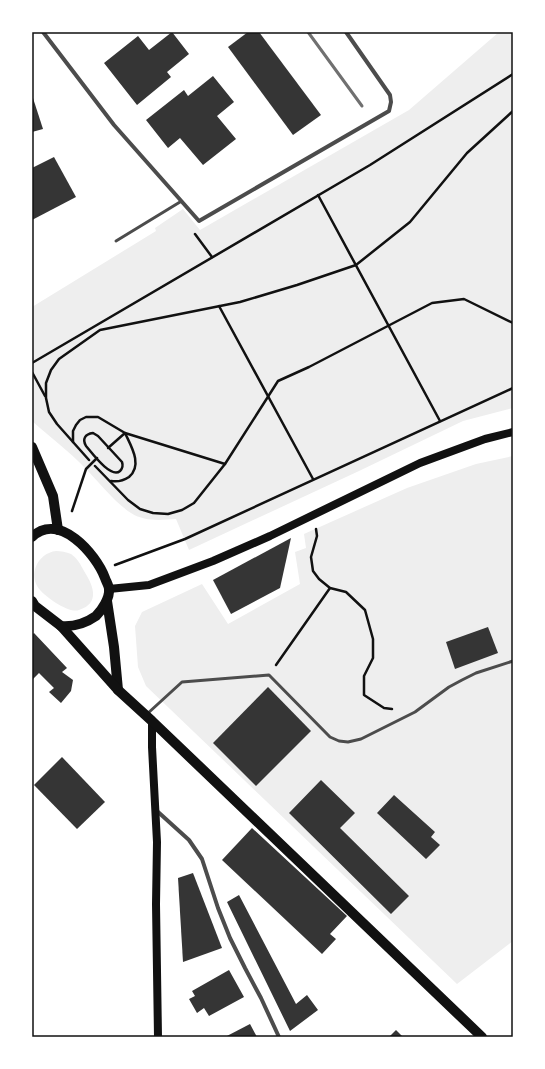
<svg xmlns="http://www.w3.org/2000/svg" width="545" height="1069" viewBox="0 0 545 1069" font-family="Raleway,sans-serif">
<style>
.green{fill:#eee}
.building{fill:#353535}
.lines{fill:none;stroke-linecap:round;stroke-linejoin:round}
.path{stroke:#111;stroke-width:2.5}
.service{stroke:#4c4c4c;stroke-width:3}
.minor{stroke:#4c4c4c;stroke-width:4}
.secondary{stroke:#111;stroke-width:8}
.primary{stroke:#111;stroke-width:10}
.rail{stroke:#707070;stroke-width:3}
.neatline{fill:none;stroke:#111;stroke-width:1.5}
</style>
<rect width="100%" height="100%" fill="#fff"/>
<g class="green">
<path d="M 499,32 L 513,32 L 513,408 L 463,421 L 359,471 L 189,550 L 176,519 C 161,520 145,522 131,513 C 115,503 99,482 85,468 C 69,451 50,437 32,421 L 32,307 L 156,231 L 155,228 L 183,209 L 200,230 L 409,110 Z"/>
<path d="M 513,456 L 513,941 L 457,984 L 146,686 L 138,667 L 135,626 L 142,612 L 202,584 L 228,624 L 300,584 L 295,552 L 306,548 L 304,534 L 407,488 L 476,464 Z"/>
<path d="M 56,551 C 61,551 66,552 71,554 C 77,558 81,565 84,571 C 93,585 101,603 79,610 C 69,614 46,597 40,590 C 27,575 38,553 56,551 Z"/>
</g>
<g class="building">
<path d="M 172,32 L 189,54 L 167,72 L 171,77 L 137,105 L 104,63 L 138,36 L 149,50 Z"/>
<path d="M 248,32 L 259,32 L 321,115 L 293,135 L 228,47 Z"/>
<path d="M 213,76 L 234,102 L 217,116 L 236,139 L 203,165 L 180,138 L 168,148 L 146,120 L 184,90 L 188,96 Z"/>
<path d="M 32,95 L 43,129 L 32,132 Z"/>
<path d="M 54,157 L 76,197 L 32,220 L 32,168 Z"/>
<path d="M 291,538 L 280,588 L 231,614 L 213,580 Z"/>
<path d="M 488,627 L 498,653 L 455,669 L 446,642 Z"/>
<path d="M 34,633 L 67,668 L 62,672 L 73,680 L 71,691 L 61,703 L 49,692 L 54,688 L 39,673 L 32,680 L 32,635 Z"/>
<path d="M 268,687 L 311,731 L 256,786 L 213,743 Z"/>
<path d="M 62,757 L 105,802 L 77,829 L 34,785 Z"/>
<path d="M 321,780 L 355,813 L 340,828 L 409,896 L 391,914 L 289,813 Z"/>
<path d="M 394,795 L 435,832 L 431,837 L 440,845 L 426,859 L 377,813 Z"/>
<path d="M 252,828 L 347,916 L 330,934 L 336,939 L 322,954 L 222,860 Z"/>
<path d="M 193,873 L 222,948 L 183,962 L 178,878 Z"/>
<path d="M 239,895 L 296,1004 L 307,995 L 318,1010 L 290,1031 L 227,902 Z"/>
<path d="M 229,970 L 244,997 L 209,1016 L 204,1008 L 197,1013 L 189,999 L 195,996 L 192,991 Z"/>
<path d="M 250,1024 L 257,1037 L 225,1037 Z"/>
<path d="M 396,1030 L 403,1037 L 389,1037 Z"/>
</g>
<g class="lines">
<g class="path">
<path d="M 318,195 L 440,421"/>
<path d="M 195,234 L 212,257"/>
<path d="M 219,306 L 313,479"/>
<path d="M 32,363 L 370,165 L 513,74"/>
<path d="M 32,372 L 45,396"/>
<path d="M 93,433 L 98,436 L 122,462 C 123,465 123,468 120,471 C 111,479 92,453 86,446 C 82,439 85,434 93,433 Z"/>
<path d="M 73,442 L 73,431 L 76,425 L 80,420 L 86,417 L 98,417 L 125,433 L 225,464"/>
<path d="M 108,448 L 125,433 C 131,446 143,465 129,477 C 123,481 117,482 111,481"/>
<path d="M 89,460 L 57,424 L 49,412 L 46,398 L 46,383 L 51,370 L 59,359 L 100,330 L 240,302 L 297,285 L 356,265 L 410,222 L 467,153 L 513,111"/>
<path d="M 95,466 L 128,500 L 140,509 L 153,513 L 168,514 L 182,510 L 194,503 L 225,464 L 278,381 L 309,367 L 432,303 L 464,299 L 513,323"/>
<path d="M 72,511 L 86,469 L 97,458"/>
<path d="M 316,529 L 317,536 L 311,557 L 313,571 L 319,579 L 330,588 L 346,592 L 365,610 L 373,639 L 373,658 L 364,676 L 364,695 L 384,708 L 392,709"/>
<path d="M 115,565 L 185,539 L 513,388"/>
<path d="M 276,665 L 330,588"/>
</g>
<g class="service">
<path d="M 116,241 L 180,202"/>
<path d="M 147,714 L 182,682 L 269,675 L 330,737 L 339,741 L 348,742 L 361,739 L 415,712 L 449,687 L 462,680 L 476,673 L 513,661"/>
</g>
<g class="minor">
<path d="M 43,32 L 114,125 L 199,221 L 389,111 L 391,102 L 390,95 L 346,32"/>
<path d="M 157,811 L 189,840 L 202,859 L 218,908 L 230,938 L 245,968 L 261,998 L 279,1037"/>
</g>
<g class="secondary">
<path d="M 109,589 L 149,585 L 213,561 L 270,536 L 420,463 L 485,439 L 513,432"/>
<path d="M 152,721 L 152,747 L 157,842 L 156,904 L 158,1037"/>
</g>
<g class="primary">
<path d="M 32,447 L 53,496 L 58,530"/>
<path d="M 32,537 C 59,511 96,554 105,578 C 106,581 109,586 109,589 C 110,598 102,610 96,616 C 86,623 74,627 61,626 L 35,606 L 32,601"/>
<path d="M 107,601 L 114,647 L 118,690"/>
<path d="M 61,626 L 118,690 L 152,721 L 482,1037"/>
</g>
<path class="rail" d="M 308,32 L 362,106"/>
</g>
<rect width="545" height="1069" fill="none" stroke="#ffffff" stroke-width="66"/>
<rect x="33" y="33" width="479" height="1003" class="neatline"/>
</svg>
